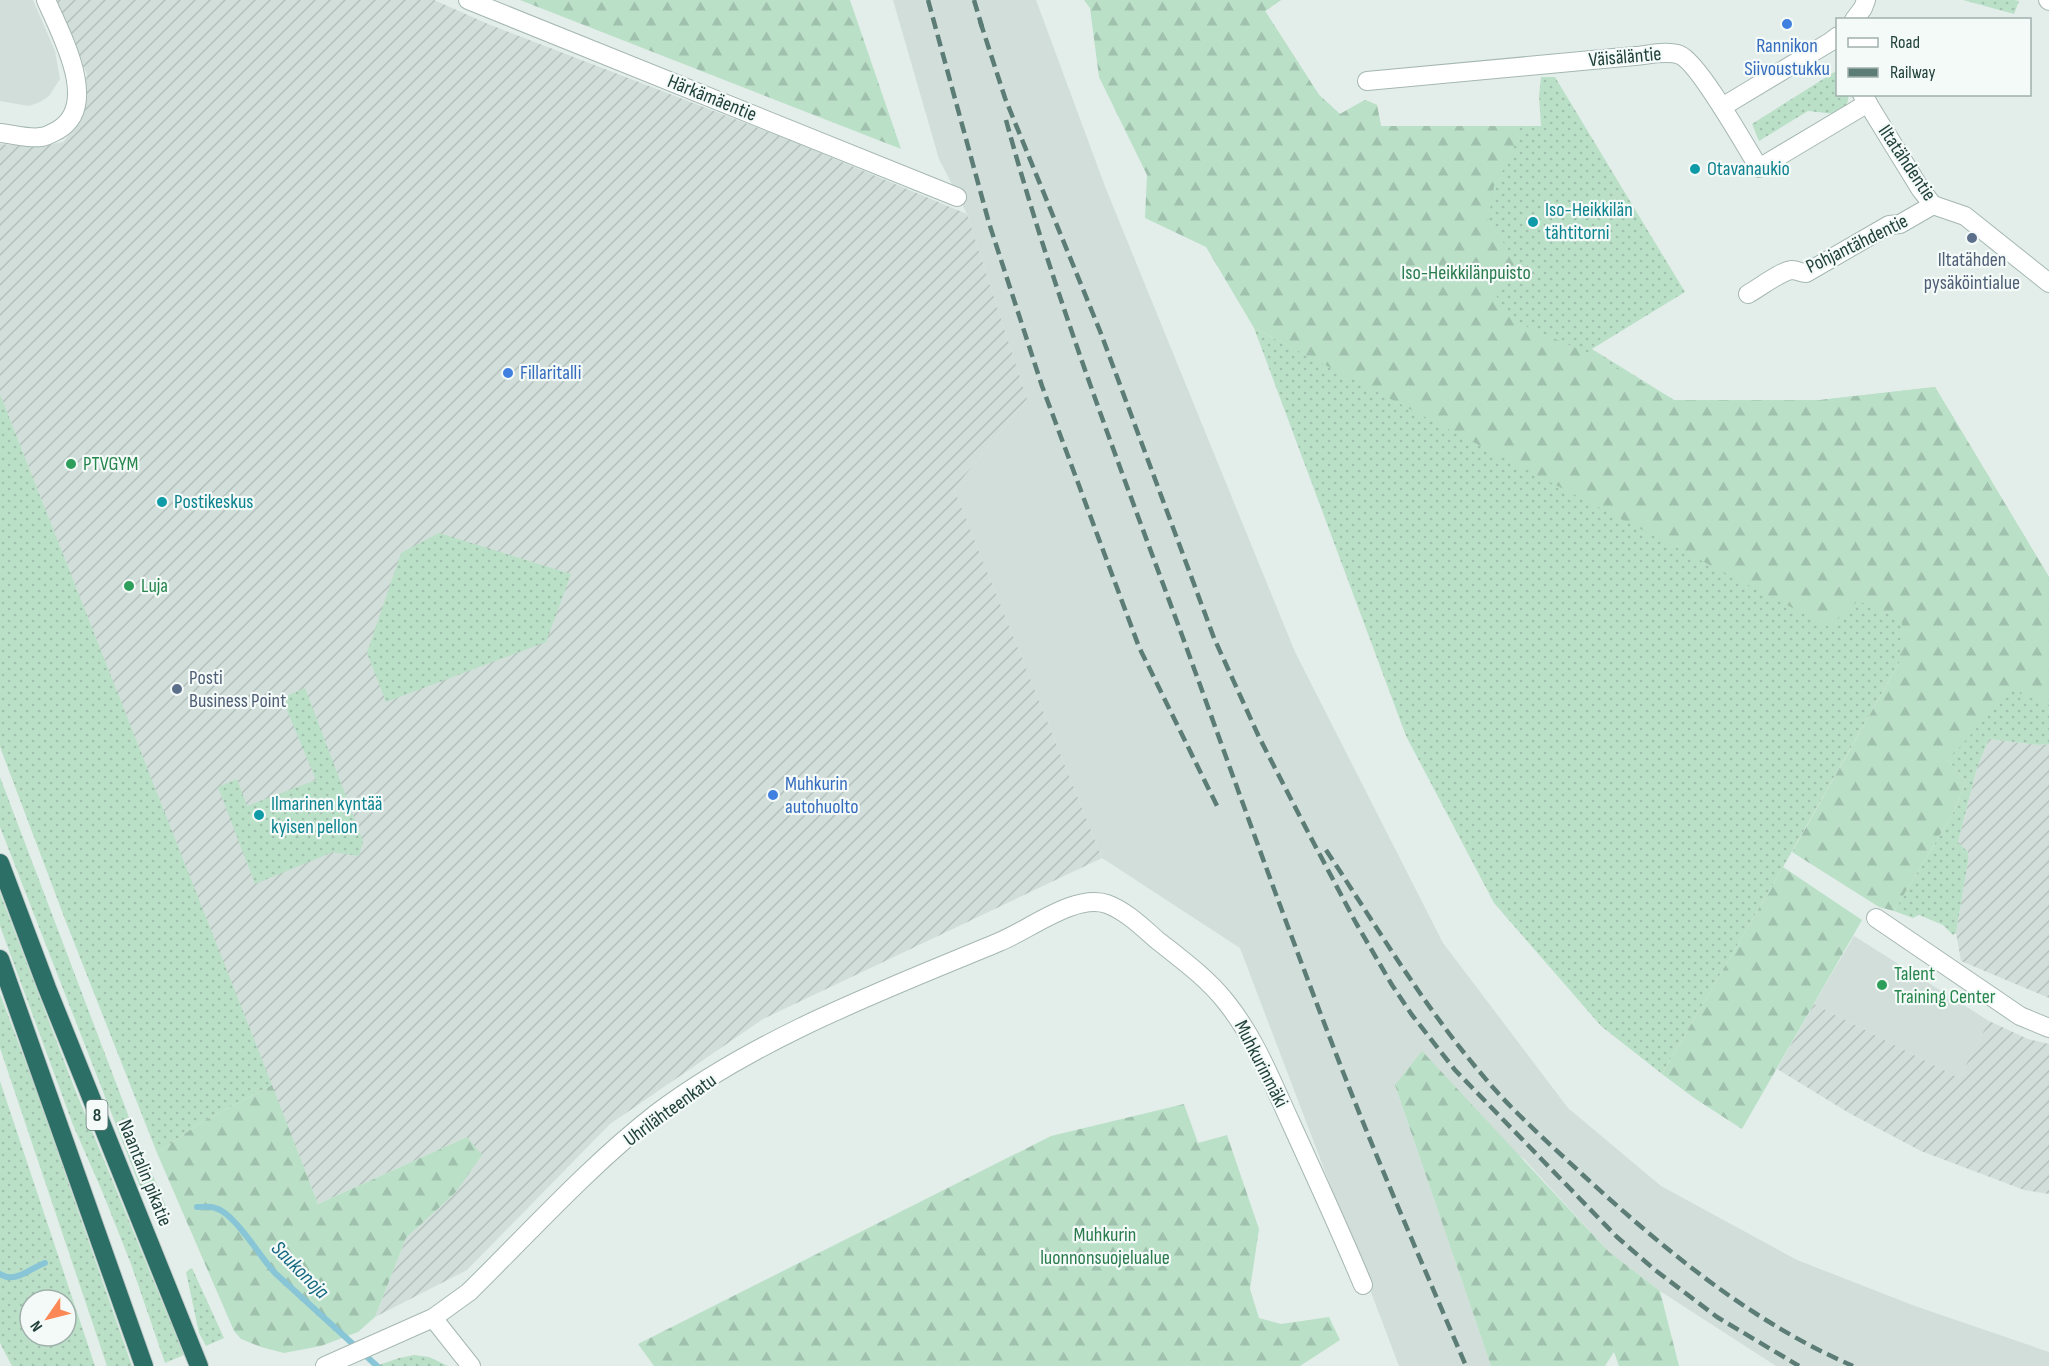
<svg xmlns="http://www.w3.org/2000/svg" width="2049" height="1366" viewBox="0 0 2049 1366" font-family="'Sofia Sans Condensed',sans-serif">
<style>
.built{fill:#d1ded9}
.industrial{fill:url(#industrial-furrows)}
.grass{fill:url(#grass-dots);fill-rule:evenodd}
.forest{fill:url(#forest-firs)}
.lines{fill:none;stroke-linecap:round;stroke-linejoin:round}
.stream{stroke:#88c5d6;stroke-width:6}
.street-casing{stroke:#a5b7b2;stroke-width:20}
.highway-casing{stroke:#c1cac8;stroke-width:20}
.street{stroke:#fff;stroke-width:18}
.highway{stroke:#2b6f66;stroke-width:18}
.rail{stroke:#5c7c76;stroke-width:4.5;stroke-dasharray:12 6;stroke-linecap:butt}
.shop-dot{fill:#3f7fe0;stroke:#f4faf8;stroke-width:2}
.culture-dot{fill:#0f9aa8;stroke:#f4faf8;stroke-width:2}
.service-dot{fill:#5c6f8a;stroke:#f4faf8;stroke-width:2}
.leisure-dot{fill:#2e9e5b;stroke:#f4faf8;stroke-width:2}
.labels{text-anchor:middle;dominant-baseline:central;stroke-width:4.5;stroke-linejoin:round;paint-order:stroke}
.shield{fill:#f4faf8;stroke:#607874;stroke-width:1.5}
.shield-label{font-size:18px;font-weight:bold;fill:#21413b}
.shop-label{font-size:20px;fill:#366cbe;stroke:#f4faf8;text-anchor:start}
.street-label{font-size:20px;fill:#21413b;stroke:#f4faf8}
.culture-label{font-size:20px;fill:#0d838f;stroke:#f4faf8;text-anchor:start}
.service-label{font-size:20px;fill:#4e5e75;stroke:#f4faf8}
.park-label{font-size:20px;fill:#297b4e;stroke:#f4faf8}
.leisure-label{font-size:20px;fill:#27864d;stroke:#f4faf8;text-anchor:start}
.water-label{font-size:21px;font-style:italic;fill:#176982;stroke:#f4faf8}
</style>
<defs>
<pattern id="industrial-furrows" width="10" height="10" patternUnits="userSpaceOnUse" patternTransform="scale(1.5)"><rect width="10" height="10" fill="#d1ded9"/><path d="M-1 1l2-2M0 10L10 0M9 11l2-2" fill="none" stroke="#b3c0bb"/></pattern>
<pattern id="grass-dots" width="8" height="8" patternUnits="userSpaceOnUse" patternTransform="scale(1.5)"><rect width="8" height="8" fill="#bbe0c8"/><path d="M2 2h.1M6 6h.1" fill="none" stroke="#a0c1ad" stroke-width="1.8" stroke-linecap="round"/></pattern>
<pattern id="forest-firs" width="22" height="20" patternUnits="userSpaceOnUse" patternTransform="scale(1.5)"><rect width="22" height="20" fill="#bbe0c8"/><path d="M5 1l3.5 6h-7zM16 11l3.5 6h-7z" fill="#a0c1ad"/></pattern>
</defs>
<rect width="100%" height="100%" fill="#e3eeea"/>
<g class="built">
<path d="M 0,0 L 33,0 L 55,51 L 60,79 L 49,96 L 40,102 L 29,106 L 0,101 Z"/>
<path d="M 893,0 L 1036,0 L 1106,189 L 1295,652 L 1443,943 L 1568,1108 L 1661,1186 L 1797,1260 L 1915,1306 L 2049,1352 L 2049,1366 L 1776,1366 L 1660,1291 L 1609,1252 L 1523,1158 L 1395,1085 L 1491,1366 L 1399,1366 L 1240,948 L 1102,858 L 954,489 L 1027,399 L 967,214 L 939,159 Z"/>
<path d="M 1854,936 L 1989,1021 L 1959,1078 L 1814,1004 Z"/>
</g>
<g class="industrial">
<path d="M 50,0 L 434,0 L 488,24 L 787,139 L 967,214 L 1027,399 L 954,489 L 1102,858 L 763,1019 L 610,1124 L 467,1270 L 375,1317 L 406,1238 L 455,1193 L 467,1137 L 318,1204 L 0,394 L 0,144 L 37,147 L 63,142 L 79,122 L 87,74 Z"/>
<path d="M 1989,739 L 2039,745 L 2049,744 L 2049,998 L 1961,961 L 1956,933 L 1968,862 L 1968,852 L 1958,842 L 1977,768 Z"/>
<path d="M 1814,1004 L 1959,1078 L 1989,1021 L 2028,1039 L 2049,1044 L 2049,1194 L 2024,1190 L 1921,1151 L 1849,1113 L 1777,1069 Z"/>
</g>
<g class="grass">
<path d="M 1180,0 L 1281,0 L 1265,11 L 1319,95 L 1340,114 L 1365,100 L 1377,105 L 1381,126 L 1541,126 L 1539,96 L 1541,77 L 1555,77 L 1685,292 L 1592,349 L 1674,400 L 1820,400 L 1935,387 L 2049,577 L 2049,744 L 2039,745 L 1989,739 L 1977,768 L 1958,842 L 1968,852 L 1968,862 L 1956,933 L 1953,935 L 1943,925 L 1919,915 L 1913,918 L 1894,911 L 1952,815 L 1966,782 L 1948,760 L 1899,663 L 1783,867 L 1662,1074 L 1601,1026 L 1494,903 L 1406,736 L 1254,328 L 1311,357 Z"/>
<path d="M 1963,0 L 2014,0 L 2019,1 L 2014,14 Z"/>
<path d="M 1836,71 L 1838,94 L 1848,95 C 1850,105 1842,108 1835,114 L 1808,111 L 1759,141 L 1752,124 Z"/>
<path d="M 0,394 L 272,1085 L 200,1123 L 157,1153 L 66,922 L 0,747 Z"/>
<path d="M 439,533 L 571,574 L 546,642 L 386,702 L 367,653 L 401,553 Z"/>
<path d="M 305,688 L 363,841 L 359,856 L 333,852 L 255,884 L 218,787 L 237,779 L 247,806 L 316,780 L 282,698 Z"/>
<path d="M 0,777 L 135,1133 L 170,1216 L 159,1199 L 153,1203 L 139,1184 L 0,827 Z"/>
<path d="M 0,893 L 74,1087 L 184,1355 L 165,1363 L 131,1264 L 102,1191 L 73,1125 L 0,926 Z"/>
<path d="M 0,994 L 34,1084 L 132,1366 L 107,1366 L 0,1048 Z"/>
<path d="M 0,1081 L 95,1366 L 12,1366 L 0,1343 ZM 30,1300 L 66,1300 L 66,1336 L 30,1336 Z"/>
<path d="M 192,1268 L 224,1338 L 206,1346 L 199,1333 L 186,1272 Z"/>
<path d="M 414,1355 L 429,1357 L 448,1366 L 376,1366 L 399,1358 Z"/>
</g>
<g class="forest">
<path d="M 520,0 L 850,0 L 901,149 Z"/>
<path d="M 1084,0 L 1281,0 L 1265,11 L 1319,95 L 1340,114 L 1365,100 L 1377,105 L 1381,126 L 1520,126 L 1511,156 L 1494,186 L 1488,221 L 1519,265 L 1496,295 L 1504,309 L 1518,323 L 1586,352 L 1674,400 L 1820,400 L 1935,387 L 2049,577 L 2049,705 L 2011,690 L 1948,760 L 1966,782 L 1952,815 L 1894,911 L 1879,907 L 1792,852 L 1899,663 L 1902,620 L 1858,601 L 1829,627 L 1254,328 L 1206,247 L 1145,218 L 1147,175 L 1099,77 L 1090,8 Z"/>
<path d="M 1783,867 L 1862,920 L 1742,1129 L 1694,1098 L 1662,1074 Z"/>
<path d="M 1422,1051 L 1609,1252 L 1660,1291 L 1679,1366 L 1619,1366 L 1614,1352 L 1605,1366 L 1491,1366 L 1395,1085 Z"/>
<path d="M 272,1085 L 318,1204 L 467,1137 L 482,1155 L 455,1193 L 406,1238 L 375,1317 L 358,1332 L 321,1346 L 284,1353 L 261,1347 L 241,1339 L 234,1331 L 157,1153 L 200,1123 Z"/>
<path d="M 1184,1104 L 1198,1143 L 1227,1135 L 1259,1229 L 1250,1289 L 1259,1318 L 1281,1324 L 1329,1317 L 1340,1340 L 1300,1366 L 654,1366 L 638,1344 L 1051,1136 Z"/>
</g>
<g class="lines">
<g class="stream">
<path d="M 197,1207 C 203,1207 210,1206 215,1208 C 234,1212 260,1257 275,1273 L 377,1366"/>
<path d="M 0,1274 C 16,1284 30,1268 45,1263"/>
</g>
<defs>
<g id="street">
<path d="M 468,0 L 957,197"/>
<path d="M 2048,0 L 2049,1"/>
<path d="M 1854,20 L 1863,8 L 1866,0"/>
<path d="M 1367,81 L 1635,56 C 1649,55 1667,50 1680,55 C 1699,63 1746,147 1759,168 L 1868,103"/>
<path d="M 1862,94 L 1921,190 L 1933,205 L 1965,216 L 2049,283"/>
<path d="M 1722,107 L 1830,42 L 1838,36"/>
<path d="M 0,133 C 13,134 28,139 41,137 C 48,136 52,133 58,130 C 101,105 60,33 46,0"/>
<path d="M 1748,294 C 1759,288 1781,271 1792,270 C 1797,270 1801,273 1806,273 L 1889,225 L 1900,224 L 1933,205"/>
<path d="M 1876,918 L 2020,1016 L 2049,1028"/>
<path d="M 433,1318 L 471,1366"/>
<path d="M 325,1366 L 433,1318 L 469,1292 C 530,1232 589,1166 657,1113 C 760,1036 882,991 999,942 C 1029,930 1075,893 1107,904 C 1126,911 1142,927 1157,940 C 1181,959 1207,978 1226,1002 C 1255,1038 1271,1080 1290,1121 C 1315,1176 1340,1230 1363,1285"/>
</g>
<g id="highway">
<path d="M 0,863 L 47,988 L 199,1366"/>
<path d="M 0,959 L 144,1366"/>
</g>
</defs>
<use href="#street" class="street-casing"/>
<use href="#highway" class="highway-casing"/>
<use href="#street" class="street"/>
<use href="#highway" class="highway"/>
<g class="rail">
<path d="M 928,0 L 989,223 L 1042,386 L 1139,647 L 1219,810"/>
<path d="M 974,0 L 982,27"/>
<path d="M 980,21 L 1005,98 L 1100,331 L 1214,638 L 1259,737 L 1310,836 L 1356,923 L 1392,985 L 1412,1015 L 1455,1070 L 1617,1237 L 1655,1270 L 1717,1317 L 1799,1366"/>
<path d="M 1006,120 C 1054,296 1120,467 1183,638 C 1236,784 1288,931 1345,1077 C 1383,1174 1425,1270 1466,1366"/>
<path d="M 1326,850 C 1377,927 1424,1007 1484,1077 C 1514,1113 1550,1144 1584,1176 C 1665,1250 1751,1322 1853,1366"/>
</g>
</g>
<g class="shop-dot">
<circle cx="1787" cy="24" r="6"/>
<circle cx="508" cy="373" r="6"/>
<circle cx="773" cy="795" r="6"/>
</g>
<g class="culture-dot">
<circle cx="1695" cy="169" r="6"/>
<circle cx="1533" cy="222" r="6"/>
<circle cx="162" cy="502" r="6"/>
<circle cx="259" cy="815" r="6"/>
</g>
<g class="service-dot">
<circle cx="1972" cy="238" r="6"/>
<circle cx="177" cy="689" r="6"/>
</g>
<g class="leisure-dot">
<circle cx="71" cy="464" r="6"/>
<circle cx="129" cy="586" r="6"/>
<circle cx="1882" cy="985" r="6"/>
</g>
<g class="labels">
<rect class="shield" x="86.5" y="1100" width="21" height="30" rx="4.5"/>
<g class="shield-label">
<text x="97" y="1115">8</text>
</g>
<g class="shop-label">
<text x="1787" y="46" text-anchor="middle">Rannikon<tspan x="1787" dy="23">Siivoustukku</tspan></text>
<text x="520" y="373">Fillaritalli</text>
<text x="785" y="784">Muhkurin<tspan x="785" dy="23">autohuolto</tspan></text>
</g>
<g class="street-label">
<text transform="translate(1625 57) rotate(-5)">Väisäläntie</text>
<text transform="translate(712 98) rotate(22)">Härkämäentie</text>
<text transform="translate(1907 163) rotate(56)">Iltatähdentie</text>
<text transform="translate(1857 244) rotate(-26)">Pohjantähdentie</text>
<text transform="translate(1261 1064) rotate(63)">Muhkurinmäki</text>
<text transform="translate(670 1110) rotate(-36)">Uhrilähteenkatu</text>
<text transform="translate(145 1173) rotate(68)">Naantalin pikatie</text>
</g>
<g class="culture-label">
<text x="1707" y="169">Otavanaukio</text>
<text x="1545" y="210">Iso-Heikkilän<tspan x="1545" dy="23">tähtitorni</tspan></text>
<text x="174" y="502">Postikeskus</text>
<text x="271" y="804">Ilmarinen kyntää<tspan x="271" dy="23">kyisen pellon</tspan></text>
</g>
<g class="service-label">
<text x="1972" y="260">Iltatähden<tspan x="1972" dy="23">pysäköintialue</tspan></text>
<text x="189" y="678" text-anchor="start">Posti<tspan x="189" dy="23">Business Point</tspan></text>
</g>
<g class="park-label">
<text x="1466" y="273">Iso-Heikkilänpuisto</text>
<text x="1105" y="1235">Muhkurin<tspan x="1105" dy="23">luonnonsuojelualue</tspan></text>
</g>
<g class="leisure-label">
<text x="83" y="464">PTVGYM</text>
<text x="141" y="586">Luja</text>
<text x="1894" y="974">Talent<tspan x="1894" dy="23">Training Center</tspan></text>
</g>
<g class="water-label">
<text transform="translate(300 1270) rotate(45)">Saukonoja</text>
</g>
</g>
<rect x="1836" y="18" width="195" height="78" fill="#f4faf8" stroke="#a0b0ac" stroke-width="1.5"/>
<rect x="1848" y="38" width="30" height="9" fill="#ffffff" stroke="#a0b0ac" stroke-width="1.5"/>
<text x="1890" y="48" font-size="18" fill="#21413b">Road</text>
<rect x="1848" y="68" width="30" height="9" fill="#5c7c76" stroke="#a0b0ac" stroke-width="1.5"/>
<text x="1890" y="78" font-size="18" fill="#21413b">Railway</text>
<g transform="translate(48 1318) rotate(235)"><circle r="28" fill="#f4faf8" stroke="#a0b0ac" stroke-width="1.5"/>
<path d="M0-4.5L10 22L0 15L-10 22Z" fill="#fb8855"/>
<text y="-9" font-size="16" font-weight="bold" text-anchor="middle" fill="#21413b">N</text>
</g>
</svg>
